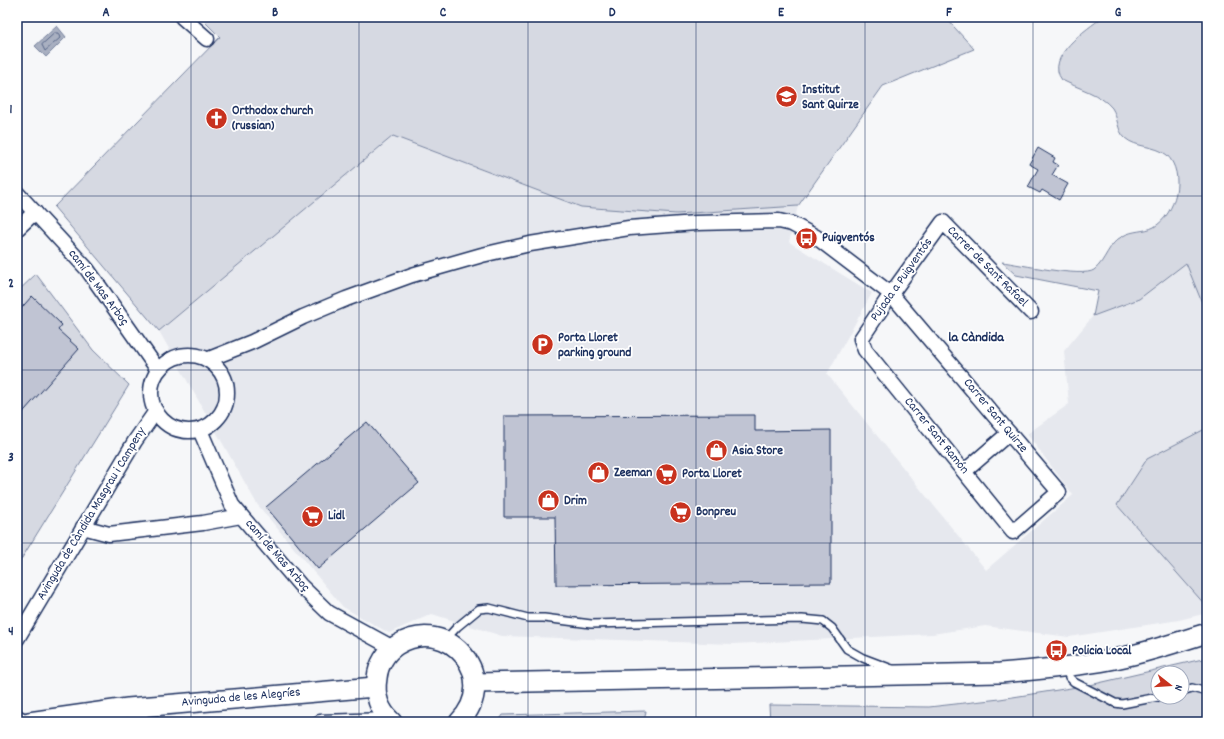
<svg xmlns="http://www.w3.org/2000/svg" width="1224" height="739" viewBox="0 0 1224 739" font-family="Dekko,sans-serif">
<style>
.built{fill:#e6e8ee}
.green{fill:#d6d9e2;stroke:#7884a0;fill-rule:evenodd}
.water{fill:#a9b0c1;stroke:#707c99}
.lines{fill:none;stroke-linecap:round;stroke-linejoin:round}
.shore{stroke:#546386;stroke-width:1}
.building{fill:#c0c4d3;stroke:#1b2f5e}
.lane-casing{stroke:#1b2f5e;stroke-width:10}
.street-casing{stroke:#1b2f5e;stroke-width:17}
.secondary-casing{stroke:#1b2f5e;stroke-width:22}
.lane{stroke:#fff;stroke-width:7}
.street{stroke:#fff;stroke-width:14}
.secondary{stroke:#fff;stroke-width:19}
.grid{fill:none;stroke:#1b2f5e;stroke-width:1;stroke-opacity:0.55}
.labels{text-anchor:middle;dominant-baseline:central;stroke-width:3.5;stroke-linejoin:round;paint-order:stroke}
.poi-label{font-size:13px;font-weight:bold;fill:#1b2f5e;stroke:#fff;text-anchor:start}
.street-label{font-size:13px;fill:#1b2f5e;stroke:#fff}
.neighbourhood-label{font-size:14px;font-weight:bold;fill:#1b2f5e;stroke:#fff}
.neatline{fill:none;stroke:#1b2f5e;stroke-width:1.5}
.grid-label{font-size:13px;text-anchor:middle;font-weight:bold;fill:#1b2f5e}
</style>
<rect width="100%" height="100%" fill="#f6f7f9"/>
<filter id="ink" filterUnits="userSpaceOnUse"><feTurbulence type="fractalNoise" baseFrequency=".025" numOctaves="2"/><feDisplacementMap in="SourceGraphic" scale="8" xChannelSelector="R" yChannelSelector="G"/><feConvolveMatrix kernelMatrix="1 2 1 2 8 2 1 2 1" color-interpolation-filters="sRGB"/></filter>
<g filter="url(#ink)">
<path class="built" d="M 393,136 L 581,207 L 676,214 L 798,206 L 789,242 L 872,293 L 827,374 L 986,570 L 1073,495 L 1027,434 L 1069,404 L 1064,351 L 1093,316 L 1139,299 L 1186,262 L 1207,315 L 1207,428 L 1147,459 L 1207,607 L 1207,613 L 1179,620 L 1069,637 L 985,626 L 932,634 L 733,644 L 502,636 L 432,614 L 389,633 L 343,607 L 257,504 L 159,331 Z"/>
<g class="green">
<path d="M 200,17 L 945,17 L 974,49 L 883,86 L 798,206 L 676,214 L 581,207 L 393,136 L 159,331 L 54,207 L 220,37 Z"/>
<path d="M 1103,17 L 1207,17 L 1207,315 L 1186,263 L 1139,299 L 1093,316 L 1098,291 L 1016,275 L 1002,262 C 1019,264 1082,278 1094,270 C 1106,261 1108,243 1123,236 C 1133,230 1145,232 1154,227 C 1176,214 1186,174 1167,155 C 1155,145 1136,148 1125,138 C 1117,131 1118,117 1112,108 C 1101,94 1077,88 1062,80 C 1044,57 1087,29 1103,17 Z"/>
<path d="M 36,274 L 93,350 L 129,385 L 17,566 L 17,292 Z"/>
<path d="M 1207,428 L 1207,607 L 1117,505 L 1147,459 Z"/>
<path d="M 1207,658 L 1207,722 L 770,722 L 769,705 L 929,707 L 1000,699 L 1090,685 ZM 1158,673 L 1182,673 L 1182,697 L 1158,697 Z"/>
<path d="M 646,711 L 644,722 L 498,722 L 503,715 Z"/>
</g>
<path class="water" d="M 57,26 L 66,37 L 46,57 L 35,46 Z"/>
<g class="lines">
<path class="shore" d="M 55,33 L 58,33 L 60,38 L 45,51 L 42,45 Z"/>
</g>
<g class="building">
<path d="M 1038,148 L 1055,158 L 1053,162 L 1058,165 L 1052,175 L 1068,184 L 1059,200 L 1042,190 L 1040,193 L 1028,187 L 1038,169 L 1029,164 Z"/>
<path d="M 32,296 L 62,325 L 58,330 L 79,349 L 17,419 L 17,313 Z"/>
<path d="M 755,415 L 755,431 L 831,430 L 831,583 L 556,585 L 555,517 L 504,517 L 504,416 Z"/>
<path d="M 367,422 L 419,483 L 318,569 L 266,507 Z"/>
</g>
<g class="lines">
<defs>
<g id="lane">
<path d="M 445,640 L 457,627 L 479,609 L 489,608 L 528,618 L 544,618 L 591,624 L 802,619 L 823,621 L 832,628 L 847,649 L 863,658 L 892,669"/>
<path d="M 1065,667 L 1069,677 L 1074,682 L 1115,703 L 1122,704 L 1158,697"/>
<path d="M 1182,691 L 1192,688 L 1207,692"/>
</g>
<g id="street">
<path d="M 182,17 L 207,39"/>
<path d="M 17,193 L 87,269 L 158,370"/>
<path d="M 17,229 L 35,212"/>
<circle cx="189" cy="393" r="38"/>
<path d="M 209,359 L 252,342 L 303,317 L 346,299 L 412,275 L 482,255 L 530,244 L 629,228 L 696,223 L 779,221 L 792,224 L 816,237 L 891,294 L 1059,492 L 1013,532 L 865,350 L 861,339 L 891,294 L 943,222 L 1031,312"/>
<path d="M 200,430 L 232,505 L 300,585 L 329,613 L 393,648"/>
<path d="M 965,471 L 1009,433"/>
<path d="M 83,527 L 109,534 L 203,523 L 241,516"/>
<path d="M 17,639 L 135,441 L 156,411"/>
<path d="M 128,708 L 143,722"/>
<path d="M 17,717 L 26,722"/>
<path d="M 320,722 L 389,720"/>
</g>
<g id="secondary">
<path d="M 475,683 L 1000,673 C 1037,670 1073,667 1110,660 C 1143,654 1175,643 1207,633"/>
<path d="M 29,722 L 128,708 L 375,687"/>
<path d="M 392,722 C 379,710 374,695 377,678 C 378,665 386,652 397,645 C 449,613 502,679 459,722"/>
</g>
</defs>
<use href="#lane" class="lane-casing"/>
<use href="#street" class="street-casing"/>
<use href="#secondary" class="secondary-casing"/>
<use href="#lane" class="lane"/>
<use href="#street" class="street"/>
<use href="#secondary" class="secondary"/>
</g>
</g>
<path class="grid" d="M 191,17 L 191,722M 359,17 L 359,722M 528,17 L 528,722M 696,17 L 696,722M 865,17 L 865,722M 1033,17 L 1033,722M 17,196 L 1207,196M 17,370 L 1207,370M 17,543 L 1207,543"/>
<defs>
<symbol id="school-disc" viewBox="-11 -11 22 22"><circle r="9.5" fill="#c8321e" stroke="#fff"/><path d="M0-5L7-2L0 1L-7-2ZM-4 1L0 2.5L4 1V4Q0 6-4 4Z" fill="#fff"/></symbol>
<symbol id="church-disc" viewBox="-11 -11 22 22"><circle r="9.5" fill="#c8321e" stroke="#fff"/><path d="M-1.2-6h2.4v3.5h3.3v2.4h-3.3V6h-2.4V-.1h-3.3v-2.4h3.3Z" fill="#fff"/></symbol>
<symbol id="bus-disc" viewBox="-11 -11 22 22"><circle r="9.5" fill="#c8321e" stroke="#fff"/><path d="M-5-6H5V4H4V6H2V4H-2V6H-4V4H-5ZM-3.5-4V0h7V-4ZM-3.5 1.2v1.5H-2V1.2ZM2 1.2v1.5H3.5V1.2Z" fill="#fff"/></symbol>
<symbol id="parking-disc" viewBox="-11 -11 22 22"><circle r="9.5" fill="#c8321e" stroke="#fff"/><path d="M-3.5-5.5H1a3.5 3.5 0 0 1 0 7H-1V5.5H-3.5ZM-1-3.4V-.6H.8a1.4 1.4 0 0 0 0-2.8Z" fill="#fff"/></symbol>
<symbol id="shop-disc" viewBox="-11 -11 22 22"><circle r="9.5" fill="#c8321e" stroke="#fff"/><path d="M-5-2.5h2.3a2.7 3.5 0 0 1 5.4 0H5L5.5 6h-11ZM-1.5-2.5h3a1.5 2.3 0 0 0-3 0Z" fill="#fff"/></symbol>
<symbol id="supermarket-disc" viewBox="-11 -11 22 22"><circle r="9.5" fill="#c8321e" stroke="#fff"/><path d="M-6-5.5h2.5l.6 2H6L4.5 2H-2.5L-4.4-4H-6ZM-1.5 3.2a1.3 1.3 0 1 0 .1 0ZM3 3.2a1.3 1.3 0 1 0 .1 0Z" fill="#fff"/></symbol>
</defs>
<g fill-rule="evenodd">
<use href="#school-disc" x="774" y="84" width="25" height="25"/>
<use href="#church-disc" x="204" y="106" width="25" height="25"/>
<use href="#bus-disc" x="794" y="226" width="25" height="25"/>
<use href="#parking-disc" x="530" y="332" width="25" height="25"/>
<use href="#shop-disc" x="704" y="438" width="25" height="25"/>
<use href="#shop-disc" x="586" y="460" width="25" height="25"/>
<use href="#supermarket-disc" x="654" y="462" width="25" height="25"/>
<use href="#shop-disc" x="536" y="488" width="25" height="25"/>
<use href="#supermarket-disc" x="668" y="500" width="25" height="25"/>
<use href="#supermarket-disc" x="300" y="504" width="25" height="25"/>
<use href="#bus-disc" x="1044" y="638" width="25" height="25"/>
</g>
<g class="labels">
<g class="poi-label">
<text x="802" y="90">Institut<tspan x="802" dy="15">Sant Quirze</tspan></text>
<text x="232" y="111">Orthodox church<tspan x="232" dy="15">(russian)</tspan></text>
<text x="822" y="238">Puigventós</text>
<text x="558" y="338">Porta Lloret<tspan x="558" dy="15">parking ground</tspan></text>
<text x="732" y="451">Asia Store</text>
<text x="614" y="473">Zeeman</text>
<text x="682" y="474">Porta Lloret</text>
<text x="564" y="501">Drim</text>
<text x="696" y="512">Bonpreu</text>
<text x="328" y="516">Lidl</text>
<text x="1072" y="651">Policia Local</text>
</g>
<g class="street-label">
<text transform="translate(987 267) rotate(45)">Carrer de Sant Rafael</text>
<text transform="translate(902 280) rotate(-55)">Pujada a Puigventós</text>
<text transform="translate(98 288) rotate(53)">camí de Mas Arboç</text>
<text transform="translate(995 416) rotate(50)">Carrer Sant Quirze</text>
<text transform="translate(936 436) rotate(51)">Carrer Sant Ramón</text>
<text transform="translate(92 514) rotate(-59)">Avinguda de Càndida Masgrau i Campeny</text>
<text transform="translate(277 556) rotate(49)">camí de Mas Arboç</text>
<text transform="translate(241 698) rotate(-5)">Avinguda de les Alegríes</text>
</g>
<g class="neighbourhood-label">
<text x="976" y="338">la Càndida</text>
</g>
</g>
<rect width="1224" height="739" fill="none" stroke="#fff" stroke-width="44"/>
<g transform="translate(1170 685) rotate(107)"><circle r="19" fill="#ffffff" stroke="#a4acbf"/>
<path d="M0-3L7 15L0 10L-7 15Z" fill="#c8321e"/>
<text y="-6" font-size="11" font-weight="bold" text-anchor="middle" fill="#1b2f5e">N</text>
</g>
<rect x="22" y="22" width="1180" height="695" class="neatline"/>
<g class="grid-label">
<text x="106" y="16">A</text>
<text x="275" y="16">B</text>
<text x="443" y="16">C</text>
<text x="612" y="16">D</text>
<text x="781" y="16">E</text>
<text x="949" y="16">F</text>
<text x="1118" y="16">G</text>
<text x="11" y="113">1</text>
<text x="11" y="287">2</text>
<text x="11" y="461">3</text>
<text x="11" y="635">4</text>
</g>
</svg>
